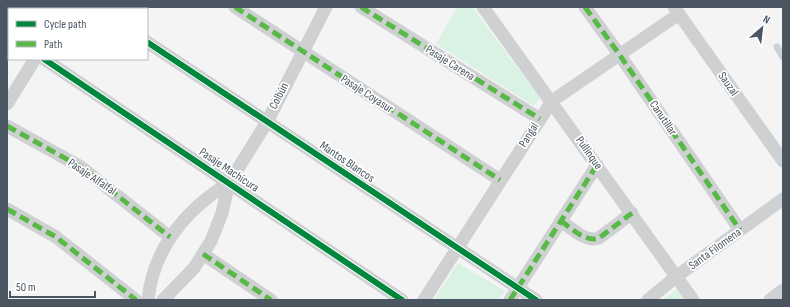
<svg xmlns="http://www.w3.org/2000/svg" width="790" height="307" viewBox="0 0 790 307" font-family="'Sofia Sans Condensed',sans-serif">
<style>
.green{fill:#d9f2e3}
.lines{fill:none;stroke-linecap:round;stroke-linejoin:round}
.lane{stroke:#ced0d2;stroke-width:7}
.street{stroke:#ced0d2;stroke-width:13}
.quiet{stroke:#58b947;stroke-width:5;stroke-dasharray:10 5;stroke-linecap:butt}
.cycleway-casing{stroke:#fff;stroke-width:8}
.cycleway{stroke:#00873e;stroke-width:6}
.labels{text-anchor:middle;dominant-baseline:central;stroke-width:3.5;stroke-linejoin:round;paint-order:stroke}
.street-label{font-size:12px;fill:#4a5661;stroke:#fff}
</style>
<rect width="100%" height="100%" fill="#f4f4f4"/>
<g class="green">
<path d="M 457,7 L 472,7 L 540,98 L 534,106 L 436,44 Z"/>
<path d="M 458,263 L 505,291 L 499,300 L 434,300 Z"/>
<path d="M 678,288 L 686,300 L 663,300 Z"/>
</g>
<g class="lines">
<path class="lane" d="M 777,47 L 783,57"/>
<g class="street">
<path d="M 94,7 L 97,9"/>
<path d="M 235,7 L 500,180"/>
<path d="M 361,7 L 540,119"/>
<path d="M 483,7 L 693,300"/>
<path d="M 585,7 L 619,54 L 740,230"/>
<path d="M 674,7 L 783,161"/>
<path d="M 7,34 L 9,35"/>
<path d="M 147,42 L 536,300"/>
<path d="M 44,59 L 402,300"/>
<path d="M 7,104 L 35,59"/>
<path d="M 7,126 L 81,167 L 170,237"/>
<path d="M 7,209 L 56,237 L 136,300"/>
<path d="M 561,221 C 571,228 586,243 599,238 L 632,213"/>
<path d="M 203,254 L 271,300"/>
<path d="M 148,300 C 153,249 186,209 229,183"/>
<path d="M 163,300 L 194,268 L 211,241 L 222,213 L 229,183 L 267,122 L 326,7"/>
<path d="M 424,300 L 552,101 L 679,14"/>
<path d="M 510,300 L 597,165"/>
<path d="M 648,300 L 677,276 L 783,199"/>
<path d="M 770,300 L 783,290"/>
</g>
<g class="quiet">
<path d="M 235,7 L 500,180"/>
<path d="M 361,7 L 540,119"/>
<path d="M 585,7 L 619,54 L 740,230"/>
<path d="M 7,126 L 81,167 L 170,237"/>
<path d="M 7,209 L 56,237 L 136,300"/>
<path d="M 561,221 C 571,228 586,243 599,238 L 632,213"/>
<path d="M 203,254 L 271,300"/>
<path d="M 510,300 L 597,165"/>
</g>
<defs>
<g id="cycleway">
<path d="M 147,42 L 536,300"/>
<path d="M 44,59 L 402,300"/>
</g>
</defs>
<use href="#cycleway" class="cycleway-casing"/>
<use href="#cycleway" class="cycleway"/>
</g>
<g class="labels">
<g class="street-label">
<text transform="translate(450 63) rotate(32)">Pasaje Carena</text>
<text transform="translate(728 84) rotate(55)">Sauzal</text>
<text transform="translate(367 94) rotate(33)">Pasaje Coyasur</text>
<text transform="translate(279 96) rotate(-63)">Colbún</text>
<text transform="translate(663 118) rotate(56)">Canutillar</text>
<text transform="translate(529 135) rotate(-58)">Pangal</text>
<text transform="translate(589 153) rotate(55)">Pullinque</text>
<text transform="translate(347 162) rotate(34)">Mantos Blancos</text>
<text transform="translate(229 170) rotate(34)">Pasaje Machicura</text>
<text transform="translate(92 177) rotate(34)">Pasaje Alfalfal</text>
<text transform="translate(715 249) rotate(-36)">Santa Filomena</text>
</g>
</g>
<rect width="790" height="307" fill="none" stroke="#4a5661" stroke-width="16"/>
<rect x="8" y="8" width="140" height="52" fill="#ffffff" stroke="#b7bbc0"/>
<rect x="16" y="21" width="20" height="6" fill="#00873e" stroke="#b7bbc0"/>
<text x="44" y="28" font-size="12" fill="#4a5661">Cycle path</text>
<rect x="16" y="41" width="20" height="6" fill="#58b947" stroke="#b7bbc0"/>
<text x="44" y="48" font-size="12" fill="#4a5661">Path</text>
<g transform="translate(762 28) rotate(28)" stroke="#ffffff" stroke-width="3" paint-order="stroke">
<path d="M0-3L7 15L0 10L-7 15Z" fill="#4a5661"/>
<text y="-6" font-size="11" font-weight="bold" text-anchor="middle" fill="#4a5661">N</text>
</g>
<path d="M10 291v6h85v-6" fill="none" stroke="#4a5661" stroke-width="2"/>
<text x="16" y="291" font-size="12" fill="#4a5661" stroke="#ffffff" stroke-width="3" paint-order="stroke">50 m</text>
</svg>
